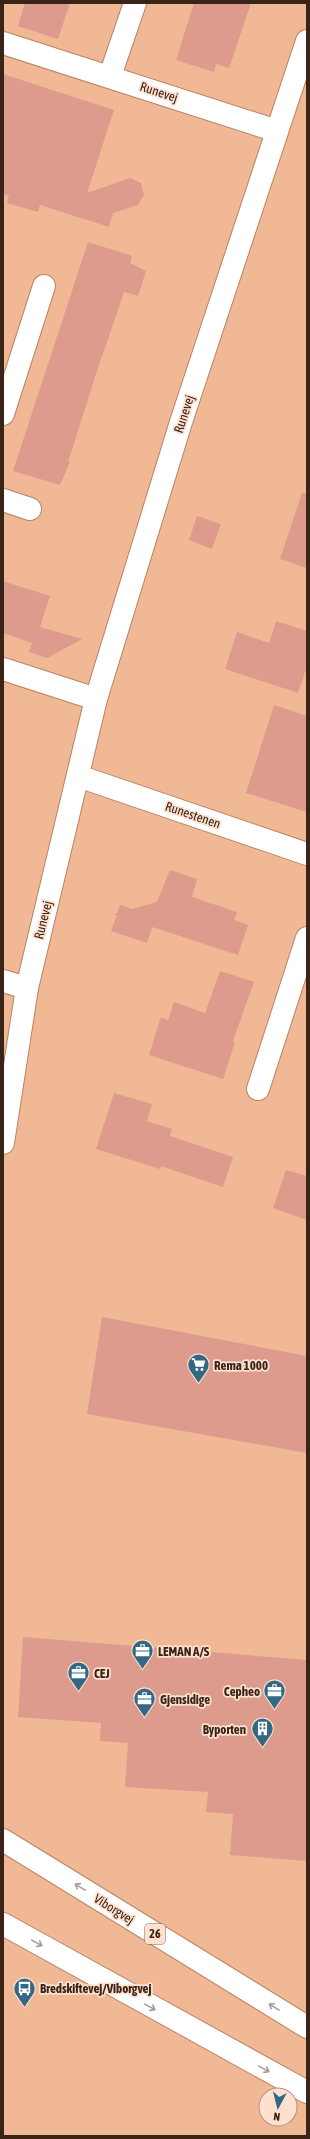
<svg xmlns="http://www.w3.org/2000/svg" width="310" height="2139" viewBox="0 0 310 2139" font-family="'Asap Condensed',sans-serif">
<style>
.building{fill:#dc9b8d}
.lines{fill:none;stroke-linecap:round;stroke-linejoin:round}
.minor-casing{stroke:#b98362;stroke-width:24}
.primary-casing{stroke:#b98362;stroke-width:24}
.minor{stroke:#fff;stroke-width:22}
.primary{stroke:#fff;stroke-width:22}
.oneway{stroke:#a69c97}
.labels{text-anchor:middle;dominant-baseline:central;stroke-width:3.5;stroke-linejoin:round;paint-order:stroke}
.shield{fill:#fee0cf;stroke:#755c4e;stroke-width:1}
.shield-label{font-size:12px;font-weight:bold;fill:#3a2417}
.street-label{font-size:13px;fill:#3a2417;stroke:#fee0cf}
.poi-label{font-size:13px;font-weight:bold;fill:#3a2417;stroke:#fee0cf;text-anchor:start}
</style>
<rect width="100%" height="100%" fill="#f1b896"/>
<g class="building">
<path d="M 25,3 L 70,3 L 58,39 L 18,26 Z"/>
<path d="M 194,3 L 251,3 L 229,68 L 216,64 L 214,72 L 176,60 Z"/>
<path d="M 3,74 L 114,110 L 87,193 L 130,178 L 141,183 L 144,195 L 138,205 L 113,213 L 109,227 L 40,205 L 38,212 L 7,203 L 9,196 L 3,194 Z"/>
<path d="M 88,242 L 132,256 L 130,263 L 146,271 L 138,296 L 124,292 L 95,377 L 68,462 L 70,462 L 60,485 L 13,471 Z"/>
<path d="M 302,493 L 307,493 L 307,568 L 280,559 Z"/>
<path d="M 197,516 L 221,524 L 212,549 L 189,540 Z"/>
<path d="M 3,581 L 50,596 L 40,627 L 82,639 L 47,658 L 29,652 L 32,643 L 3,633 Z"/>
<path d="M 276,621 L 307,631 L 307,666 L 298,693 L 225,669 L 237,632 L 269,643 Z"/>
<path d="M 274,705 L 307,716 L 307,812 L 246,793 Z"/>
<path d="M 170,870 L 197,879 L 192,897 L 237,912 L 234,920 L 248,925 L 238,955 L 152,927 L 147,943 L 111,931 L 117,915 L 113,914 L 117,913 L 120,905 L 132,909 L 157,902 Z"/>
<path d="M 220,971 L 254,982 L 233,1041 L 235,1042 L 223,1079 L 149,1055 L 161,1017 L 168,1020 L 174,1002 L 205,1013 Z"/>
<path d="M 114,1093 L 152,1104 L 147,1121 L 172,1129 L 170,1136 L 233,1157 L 223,1187 L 161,1166 L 160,1169 L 96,1149 Z"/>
<path d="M 286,1170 L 307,1176 L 307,1220 L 273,1208 Z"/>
<path d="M 102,1317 L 307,1356 L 307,1453 L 87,1414 Z"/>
<path d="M 23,1637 L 307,1660 L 307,1861 L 230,1855 L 233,1814 L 206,1812 L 208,1792 L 125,1787 L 128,1743 L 100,1741 L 101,1723 L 18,1717 Z"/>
</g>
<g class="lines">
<defs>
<g id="minor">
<path d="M 3,43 L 277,131"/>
<path d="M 110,76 L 135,3"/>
<path d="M 3,414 L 44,286"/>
<path d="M 3,500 L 30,509"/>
<path d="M 3,669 L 96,699"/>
<path d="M 78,776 L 307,854"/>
<path d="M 3,981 L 27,988"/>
<path d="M 258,1089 L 307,938"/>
<path d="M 3,1143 L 27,988 L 96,699 L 181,422 L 307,41"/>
</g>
<g id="primary">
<path d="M 3,1840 L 307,2027"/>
<path d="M 3,1924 L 307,2092"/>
</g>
</defs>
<use href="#minor" class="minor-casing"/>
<use href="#primary" class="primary-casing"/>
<use href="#minor" class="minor"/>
<use href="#primary" class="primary"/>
</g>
<defs><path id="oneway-shaft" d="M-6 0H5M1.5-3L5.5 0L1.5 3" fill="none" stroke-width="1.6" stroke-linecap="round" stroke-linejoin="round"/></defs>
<g class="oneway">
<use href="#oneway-shaft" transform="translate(80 1887) rotate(-148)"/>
<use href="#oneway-shaft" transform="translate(37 1943) rotate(29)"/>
<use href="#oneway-shaft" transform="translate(150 2007) rotate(29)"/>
<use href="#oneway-shaft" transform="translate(274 2007) rotate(-148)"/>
<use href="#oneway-shaft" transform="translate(264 2069) rotate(29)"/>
</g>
<defs>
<symbol id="supermarket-pin" viewBox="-11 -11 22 30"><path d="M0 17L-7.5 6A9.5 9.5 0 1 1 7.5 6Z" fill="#326884" stroke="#fee0cf"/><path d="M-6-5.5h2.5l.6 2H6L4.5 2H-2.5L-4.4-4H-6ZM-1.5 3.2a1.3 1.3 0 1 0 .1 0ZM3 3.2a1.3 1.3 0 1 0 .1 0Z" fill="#fff"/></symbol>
<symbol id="office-pin" viewBox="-11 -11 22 30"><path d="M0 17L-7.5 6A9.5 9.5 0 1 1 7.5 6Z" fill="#326884" stroke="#fee0cf"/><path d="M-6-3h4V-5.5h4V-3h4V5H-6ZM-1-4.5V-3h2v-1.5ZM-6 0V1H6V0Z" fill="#fff"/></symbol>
<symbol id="building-pin" viewBox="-11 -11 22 30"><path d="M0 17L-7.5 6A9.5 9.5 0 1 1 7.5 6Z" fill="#326884" stroke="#fee0cf"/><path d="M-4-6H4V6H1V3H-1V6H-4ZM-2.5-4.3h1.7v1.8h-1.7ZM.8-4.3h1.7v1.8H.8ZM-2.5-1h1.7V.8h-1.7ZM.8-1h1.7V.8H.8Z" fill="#fff"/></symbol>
<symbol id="bus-pin" viewBox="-11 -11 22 30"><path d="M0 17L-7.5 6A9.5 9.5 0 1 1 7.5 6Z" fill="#326884" stroke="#fee0cf"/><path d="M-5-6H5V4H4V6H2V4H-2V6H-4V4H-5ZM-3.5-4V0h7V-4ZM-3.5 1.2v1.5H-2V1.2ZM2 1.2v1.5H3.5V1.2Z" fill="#fff"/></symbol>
</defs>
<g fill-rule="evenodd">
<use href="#supermarket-pin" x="186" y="1352" width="25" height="34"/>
<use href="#office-pin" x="130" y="1638" width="25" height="34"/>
<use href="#office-pin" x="66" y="1660" width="25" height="34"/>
<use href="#office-pin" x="262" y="1678" width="25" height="34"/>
<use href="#office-pin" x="132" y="1686" width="25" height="34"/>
<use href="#building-pin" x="250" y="1716" width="25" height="34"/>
<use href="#bus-pin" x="12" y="1976" width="25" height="34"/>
</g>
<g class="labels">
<rect class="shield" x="145" y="1924" width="20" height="20" rx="3"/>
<g class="shield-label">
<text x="155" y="1934">26</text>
</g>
<g class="street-label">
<text transform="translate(159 92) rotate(18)">Runevej</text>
<text transform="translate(184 414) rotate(-72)">Runevej</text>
<text transform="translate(193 815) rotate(19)">Runestenen</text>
<text transform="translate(43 920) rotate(-76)">Runevej</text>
<text transform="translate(114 1909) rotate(32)">Viborgvej</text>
</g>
<g class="poi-label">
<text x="214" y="1365">Rema 1000</text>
<text x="158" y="1651">LEMAN A/S</text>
<text x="94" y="1673">CEJ</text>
<text x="260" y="1691" text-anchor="end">Cepheo</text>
<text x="160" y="1699">Gjensidige</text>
<text x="246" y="1729" text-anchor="end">Byporten</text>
<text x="40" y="1988">Bredskiftevej/Viborgvej</text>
</g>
</g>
<rect width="310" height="2139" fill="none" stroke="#3a2417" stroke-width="8"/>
<g transform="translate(278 2107) rotate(187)"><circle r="19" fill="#fee0cf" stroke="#b09585"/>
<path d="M0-3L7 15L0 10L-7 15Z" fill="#326884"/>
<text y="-6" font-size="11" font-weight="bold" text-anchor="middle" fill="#3a2417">N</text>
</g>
</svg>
